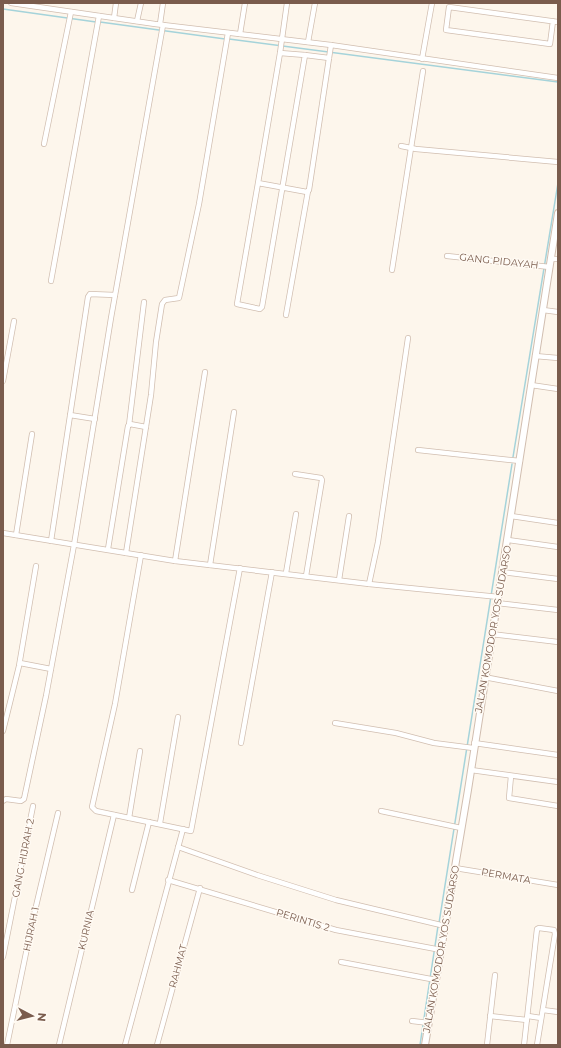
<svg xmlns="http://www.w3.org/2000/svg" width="561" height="1048" viewBox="0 0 561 1048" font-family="Montserrat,sans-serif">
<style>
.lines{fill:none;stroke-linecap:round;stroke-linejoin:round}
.stream{stroke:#a5d3da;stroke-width:1.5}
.minor-casing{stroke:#d1beb0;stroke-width:6}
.tertiary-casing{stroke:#d1beb0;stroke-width:8}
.minor{stroke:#fff;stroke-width:4.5}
.tertiary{stroke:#fff;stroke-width:6}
.labels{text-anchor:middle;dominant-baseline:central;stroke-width:3;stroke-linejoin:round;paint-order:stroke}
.street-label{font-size:10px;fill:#7a5c4d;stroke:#fffaf3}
</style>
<rect width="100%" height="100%" fill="#fdf6ec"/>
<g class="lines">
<g class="stream">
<path d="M 3,9 L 96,22"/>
<path d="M 100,22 L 225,39"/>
<path d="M 229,39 L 558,82"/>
<path d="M 513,457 L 558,183"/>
<path d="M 439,923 L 512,464"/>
<path d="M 420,1045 L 438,926"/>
</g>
<defs>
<g id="minor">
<path d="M 11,3 L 155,24 L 331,45 L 558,78"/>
<path d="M 114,18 L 116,3"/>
<path d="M 137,21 L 141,3"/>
<path d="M 553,21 L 550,44 L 446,30 L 449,7 C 486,12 522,17 558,22"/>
<path d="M 160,24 L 163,3"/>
<path d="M 240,34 L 245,3"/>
<path d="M 308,42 L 315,3"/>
<path d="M 280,53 L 287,3"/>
<path d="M 305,55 L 329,58"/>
<path d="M 422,59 L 432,3"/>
<path d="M 44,144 L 71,12"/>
<path d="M 401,146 L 416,149 L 558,162"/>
<path d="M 258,183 L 280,53 L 305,55 L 262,307 L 260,309 L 237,304 L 258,183 L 307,192 L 309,190 L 331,45"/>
<path d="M 447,256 L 550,267"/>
<path d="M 551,259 L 558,259"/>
<path d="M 392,270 L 423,71"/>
<path d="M 51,281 L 99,16"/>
<path d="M 543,310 L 558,312"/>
<path d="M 286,315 L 308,191"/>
<path d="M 535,356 L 558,358"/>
<path d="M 3,381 L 14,321"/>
<path d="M 531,385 L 558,389"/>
<path d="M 70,415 L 95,419"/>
<path d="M 129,425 L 144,302"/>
<path d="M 418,450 L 520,461"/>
<path d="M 295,474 L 321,478 L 322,480 L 306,576"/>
<path d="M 511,516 L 558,523"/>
<path d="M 3,533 L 175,561 L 369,584 L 499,597"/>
<path d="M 16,535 L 32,434"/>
<path d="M 508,540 L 558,547"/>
<path d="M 51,541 L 88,297 L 90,294 L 115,295"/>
<path d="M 108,549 L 128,426 L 130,424 L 146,427"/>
<path d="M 126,553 L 151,395 L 156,342 L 162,304 L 165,300 L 179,298 L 199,204 L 228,33"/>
<path d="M 141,555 L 115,704 L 92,807 L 96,811 L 191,831 L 240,568"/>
<path d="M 175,561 L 205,372"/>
<path d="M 210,565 L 234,412"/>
<path d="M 502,572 L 558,579"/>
<path d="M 286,573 L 296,514"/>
<path d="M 339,580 L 349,516"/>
<path d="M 369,584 L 378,542 L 408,338"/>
<path d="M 497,603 L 558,610"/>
<path d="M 491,634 L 558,642"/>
<path d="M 20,663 L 51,669"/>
<path d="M 484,677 L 558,691"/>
<path d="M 335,723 L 396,733 L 434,743 L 473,748"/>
<path d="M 3,731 L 19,666 L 36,566"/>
<path d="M 241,743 L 272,572"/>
<path d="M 474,743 L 558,755"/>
<path d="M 471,770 L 558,782"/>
<path d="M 511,776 L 509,798 L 558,806"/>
<path d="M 3,801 L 6,799 L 21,801 L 24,799 L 46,696 L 74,545 L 111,318 L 163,25"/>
<path d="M 381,811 L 461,828"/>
<path d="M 129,818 L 140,751"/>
<path d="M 160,823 L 178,717"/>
<path d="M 178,847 L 257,875 L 336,900 L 445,926"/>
<path d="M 455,868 L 558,885"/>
<path d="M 168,880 L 336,930 L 441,950"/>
<path d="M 132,890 L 149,822"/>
<path d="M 3,957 L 33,806"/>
<path d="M 341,962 L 436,980"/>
<path d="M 543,1010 L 558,1012"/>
<path d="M 490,1016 L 527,1020"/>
<path d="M 528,1016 L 541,1018"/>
<path d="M 412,1021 L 429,1023"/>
<path d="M 7,1045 L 33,919 L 58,813"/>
<path d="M 59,1045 L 114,815"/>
<path d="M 125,1045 L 183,829"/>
<path d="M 157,1045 L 200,888"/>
<path d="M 487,1045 L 495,975"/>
<path d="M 524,1045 L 537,929 L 539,928 L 554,930 L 555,934 L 537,1045"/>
</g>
<path id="tertiary" d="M 425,1045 L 468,790 L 558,213"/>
</defs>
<use href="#minor" class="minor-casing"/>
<use href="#tertiary" class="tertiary-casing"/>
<use href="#minor" class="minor"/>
<use href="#tertiary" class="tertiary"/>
</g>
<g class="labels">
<g class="street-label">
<text transform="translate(499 261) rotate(6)">GANG PIDAYAH</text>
<text transform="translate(493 629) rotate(-80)">JALAN KOMODOR YOS SUDARSO</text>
<text transform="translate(23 858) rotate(-79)">GANG HIJRAH 2</text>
<text transform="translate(506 876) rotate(10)">PERMATA</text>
<text transform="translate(303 920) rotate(17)">PERINTIS 2</text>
<text transform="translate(31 929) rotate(-78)">HIJRAH 1</text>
<text transform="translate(86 930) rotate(-77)">KURNIA</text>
<text transform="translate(441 949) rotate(-80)">JALAN KOMODOR YOS SUDARSO</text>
<text transform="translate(178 966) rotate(-75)">RAHMAT</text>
</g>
</g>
<rect width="561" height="1048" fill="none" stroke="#7a5c4d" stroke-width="8"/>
<g transform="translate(32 1016) rotate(97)" stroke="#fffaf3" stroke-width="3" paint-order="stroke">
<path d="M0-3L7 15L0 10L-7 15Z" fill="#7a5c4d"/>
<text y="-6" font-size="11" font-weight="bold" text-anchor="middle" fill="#7a5c4d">N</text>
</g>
</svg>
